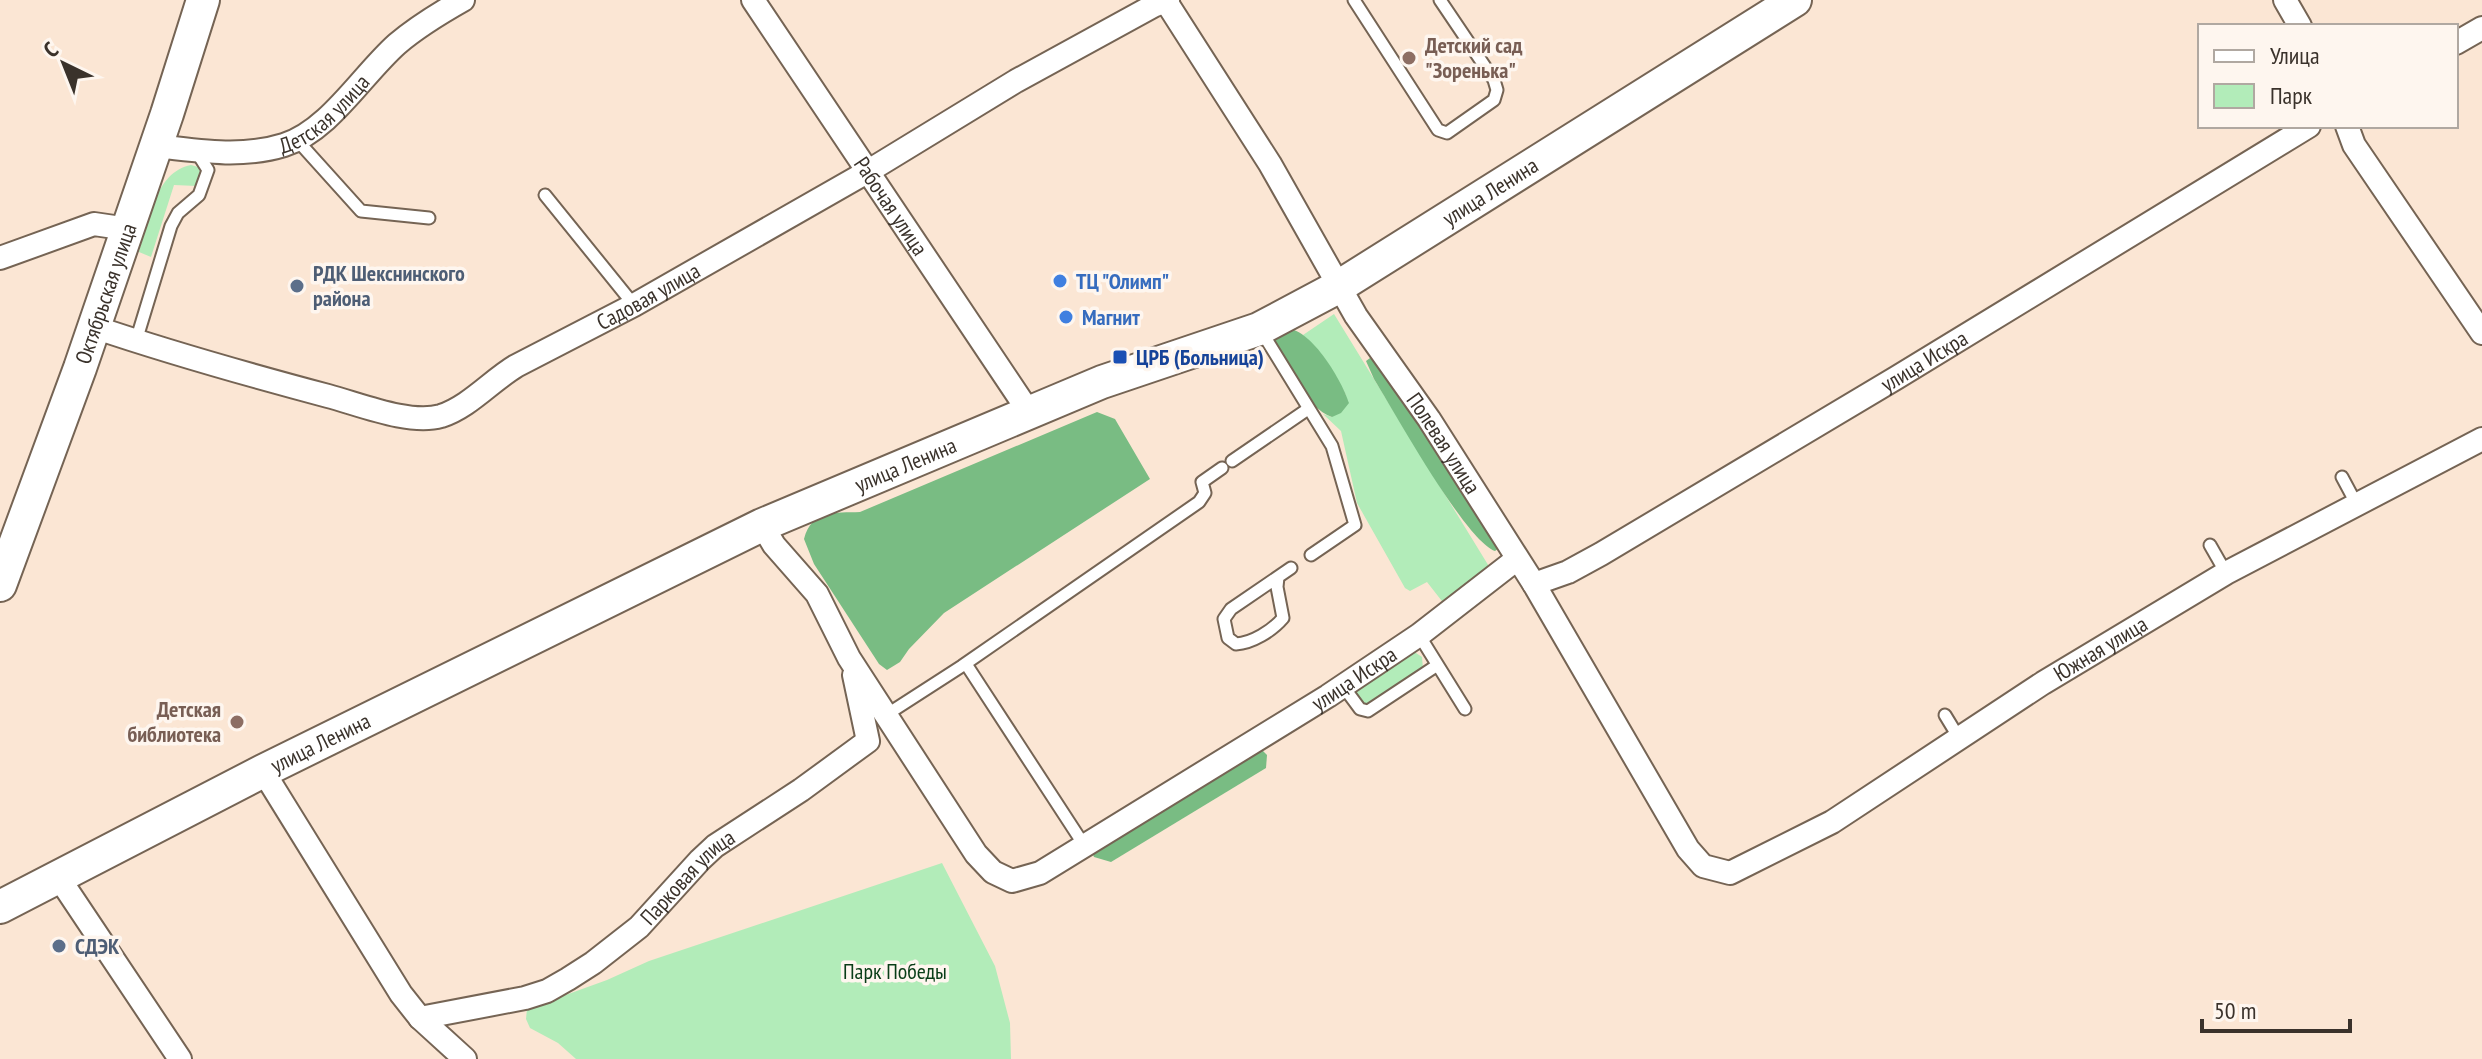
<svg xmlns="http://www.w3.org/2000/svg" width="2482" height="1059" viewBox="0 0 2482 1059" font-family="'PT Sans Narrow',sans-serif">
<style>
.green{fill:#b2ecb9}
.forest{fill:#79bc83}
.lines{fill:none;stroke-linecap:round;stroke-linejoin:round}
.lane-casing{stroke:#756454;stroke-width:15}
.street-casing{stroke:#756454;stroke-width:26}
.secondary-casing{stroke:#756454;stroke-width:36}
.lane{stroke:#fff;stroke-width:11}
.street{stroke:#fff;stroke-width:22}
.secondary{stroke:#fff;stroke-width:32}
.education-dot{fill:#8d6e63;stroke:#fef6ef;stroke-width:3}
.shop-dot{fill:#3f7fe0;stroke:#fef6ef;stroke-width:3}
.service-dot{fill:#5c6f8a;stroke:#fef6ef;stroke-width:3}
.transit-dot{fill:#1a4fb4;stroke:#fef6ef;stroke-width:3}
.labels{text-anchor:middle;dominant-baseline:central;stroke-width:7;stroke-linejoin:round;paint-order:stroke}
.education-label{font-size:22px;font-weight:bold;fill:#785e54;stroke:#fef6ef;text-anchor:start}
.street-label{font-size:22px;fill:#3a322b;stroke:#fef6ef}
.service-label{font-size:22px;font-weight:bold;fill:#4e5e75;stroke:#fef6ef;text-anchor:start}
.shop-label{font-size:22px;font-weight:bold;fill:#366cbe;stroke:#fef6ef;text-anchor:start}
.transit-label{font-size:22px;font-weight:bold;fill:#164399;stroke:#fef6ef;text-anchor:start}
.park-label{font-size:22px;fill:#093d17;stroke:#fef6ef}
</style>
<rect width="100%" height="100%" fill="#fbe6d4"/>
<g class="green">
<path d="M 191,165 L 198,167 L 200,171 L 197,186 L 174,185 L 151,257 L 139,252 C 148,222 155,172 191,165 Z"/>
<path d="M 1334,314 L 1490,568 L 1445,605 L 1427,582 L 1410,591 L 1405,588 L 1357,503 L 1341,431 L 1323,414 L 1332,417 L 1346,395 L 1327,362 L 1303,335 Z"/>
<path d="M 1413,651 L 1422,657 L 1423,669 L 1365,706 L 1355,694 L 1355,691 Z"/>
<path d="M 942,863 L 995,966 L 1010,1023 L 1011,1059 L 576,1059 L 558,1043 L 530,1028 L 526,1019 L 527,1009 L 607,980 L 649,961 Z"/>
</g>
<g class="forest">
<path d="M 1287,329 C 1311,328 1343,382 1349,403 L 1341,413 L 1332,417 C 1306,408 1288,366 1274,343 L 1278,336 Z"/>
<path d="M 1370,358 L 1382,365 L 1499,548 L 1495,551 C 1465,540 1395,413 1374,379 L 1366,361 Z"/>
<path d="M 1097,412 L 1115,419 L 1150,479 L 944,613 L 909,649 L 900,662 L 887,670 L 879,664 L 814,564 L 804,539 C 812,509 835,513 860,512 Z"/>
<path d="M 1262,750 L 1267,755 L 1266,768 L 1111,862 L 1094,857 L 1091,850 Z"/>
</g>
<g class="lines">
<defs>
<g id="lane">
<path d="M 1354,0 L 1438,130 L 1447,133 L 1494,100 L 1497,90 L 1494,80 L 1440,0"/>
<path d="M 297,140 L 361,211 L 429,218"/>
<path d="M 545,195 L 634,305"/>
<path d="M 1260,329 L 1332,446 L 1355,525 L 1311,555"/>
<path d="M 136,341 L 171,226 L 178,213 L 199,195 L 208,170 L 196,151"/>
<path d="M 1232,461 L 1308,409"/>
<path d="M 2342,477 L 2357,505"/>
<path d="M 2210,545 L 2226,573"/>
<path d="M 1278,577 L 1277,587 L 1283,618 C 1272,631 1252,643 1236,644 L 1228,638 L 1224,619 L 1231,609 L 1291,568"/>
<path d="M 1419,635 L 1465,709"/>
<path d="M 966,664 L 1084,845"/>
<path d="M 1343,686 L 1360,709 L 1368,711 L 1436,666"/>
<path d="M 886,715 L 962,666 L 1199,502 L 1205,493 L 1202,482 L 1222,468"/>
<path d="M 1945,715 L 1959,738"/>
</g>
<g id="street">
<path id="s1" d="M 753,0 L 1029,412"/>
<path id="s2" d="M 1165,0 L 1270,164 L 1356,316 L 1429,419 L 1534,584 L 1688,849 L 1703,866 L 1730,873 L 1832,822 L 2043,683 L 2226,573 L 2482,439"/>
<path d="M 2285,0 L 2300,26"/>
<path d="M 2456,43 L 2482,28"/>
<path d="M 2347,126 L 2354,145 L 2482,333"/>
<path id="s3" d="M 156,146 C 198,151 243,158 284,145 C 329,131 362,75 397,44 C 417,27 440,13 463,0"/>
<path d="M 0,258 L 94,224 L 128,229"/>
<path id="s4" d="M 94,327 C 171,353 249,375 328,396 C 359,404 409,425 441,416 C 469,407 491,381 516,366 L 634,305 L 867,172 L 1016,81 L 1153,6 L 1168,0"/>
<path id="s5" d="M 762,525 L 774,545 L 817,594 L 849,658 L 976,854 L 993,872 L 1012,881 L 1040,873 L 1328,696 L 1419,635 L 1517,559"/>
<path id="s6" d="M 1534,584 L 1568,572 L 1601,554 L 1896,378 L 2309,126"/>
<path d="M 263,771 L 401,994 L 420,1018 L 465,1059"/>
<path d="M 59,878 L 180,1059"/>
<path id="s7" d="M 420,1018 L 525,998 L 547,991 L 568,979 L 593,963 L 639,927 L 700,860 L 715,846 L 801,790 L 868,741 L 854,675"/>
</g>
<g id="secondary">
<path id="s8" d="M 0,585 L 80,368 L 167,114 L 203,0"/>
<path id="s9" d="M 0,907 L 263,771 L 762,525 L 1102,382 L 1259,329 L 1338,287 L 1795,0"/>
</g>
</defs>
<use href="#lane" class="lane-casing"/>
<use href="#street" class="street-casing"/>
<use href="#secondary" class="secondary-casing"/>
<use href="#lane" class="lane"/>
<use href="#street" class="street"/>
<use href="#secondary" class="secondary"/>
</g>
<g class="education-dot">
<circle cx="1409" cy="58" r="8"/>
<circle cx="237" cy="722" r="8"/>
</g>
<g class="shop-dot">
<circle cx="1060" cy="281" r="8"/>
<circle cx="1066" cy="317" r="8"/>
</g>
<g class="service-dot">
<circle cx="297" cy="286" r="8"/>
<circle cx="59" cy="946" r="8"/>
</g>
<rect class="transit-dot" x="1112" y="349" width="16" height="16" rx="4"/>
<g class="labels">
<g class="education-label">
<text x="1425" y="45">Детский сад<tspan x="1425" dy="25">"Зоренька"</tspan></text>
<text x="221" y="709" text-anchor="end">Детская<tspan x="221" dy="25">библиотека</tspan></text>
</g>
<g class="street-label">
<text stroke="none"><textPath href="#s3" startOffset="180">Детская улица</textPath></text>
<text stroke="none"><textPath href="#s9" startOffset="1656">улица Ленина</textPath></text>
<text stroke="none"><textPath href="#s1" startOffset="248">Рабочая улица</textPath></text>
<text stroke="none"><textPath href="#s8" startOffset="310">Октябрьская улица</textPath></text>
<text stroke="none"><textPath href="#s4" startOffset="600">Садовая улица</textPath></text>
<text stroke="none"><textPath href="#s6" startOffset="450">улица Искра</textPath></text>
<text stroke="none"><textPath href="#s2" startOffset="524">Полевая улица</textPath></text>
<text stroke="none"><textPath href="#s9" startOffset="1008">улица Ленина</textPath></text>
<text stroke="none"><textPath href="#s2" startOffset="1482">Южная улица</textPath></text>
<text stroke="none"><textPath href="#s5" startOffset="838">улица Искра</textPath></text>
<text stroke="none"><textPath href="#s9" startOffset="360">улица Ленина</textPath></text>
<text stroke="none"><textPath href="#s7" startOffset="312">Парковая улица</textPath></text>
</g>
<g class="service-label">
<text x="313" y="273">РДК Шекснинского<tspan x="313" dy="25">района</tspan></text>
<text x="75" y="946">СДЭК</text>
</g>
<g class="shop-label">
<text x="1076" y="281">ТЦ "Олимп"</text>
<text x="1082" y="317">Магнит</text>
</g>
<g class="transit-label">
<text x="1136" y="357">ЦРБ (Больница)</text>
</g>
<g class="park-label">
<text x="895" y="971">Парк Победы</text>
</g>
</g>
<rect x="2198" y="24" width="260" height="104" fill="#fef6ef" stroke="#b0a8a1" stroke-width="2"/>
<rect x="2214" y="50" width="40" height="12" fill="#ffffff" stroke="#b0a8a1" stroke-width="2"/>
<text x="2270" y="64" font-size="24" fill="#3a322b">Улица</text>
<rect x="2214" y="84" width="40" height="24" fill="#b2ecb9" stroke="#b0a8a1" stroke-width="2"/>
<text x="2270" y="104" font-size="24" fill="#3a322b">Парк</text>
<g transform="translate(64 64) rotate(317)" stroke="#fef6ef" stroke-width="6" paint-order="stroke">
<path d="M0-6L14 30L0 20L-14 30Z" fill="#3a322b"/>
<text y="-12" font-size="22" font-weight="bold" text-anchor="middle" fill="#3a322b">С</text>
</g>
<path d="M2202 1019v12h148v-12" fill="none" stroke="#3a322b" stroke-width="4"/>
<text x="2214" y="1019" font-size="24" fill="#3a322b" stroke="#fef6ef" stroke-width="6" paint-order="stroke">50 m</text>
</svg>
